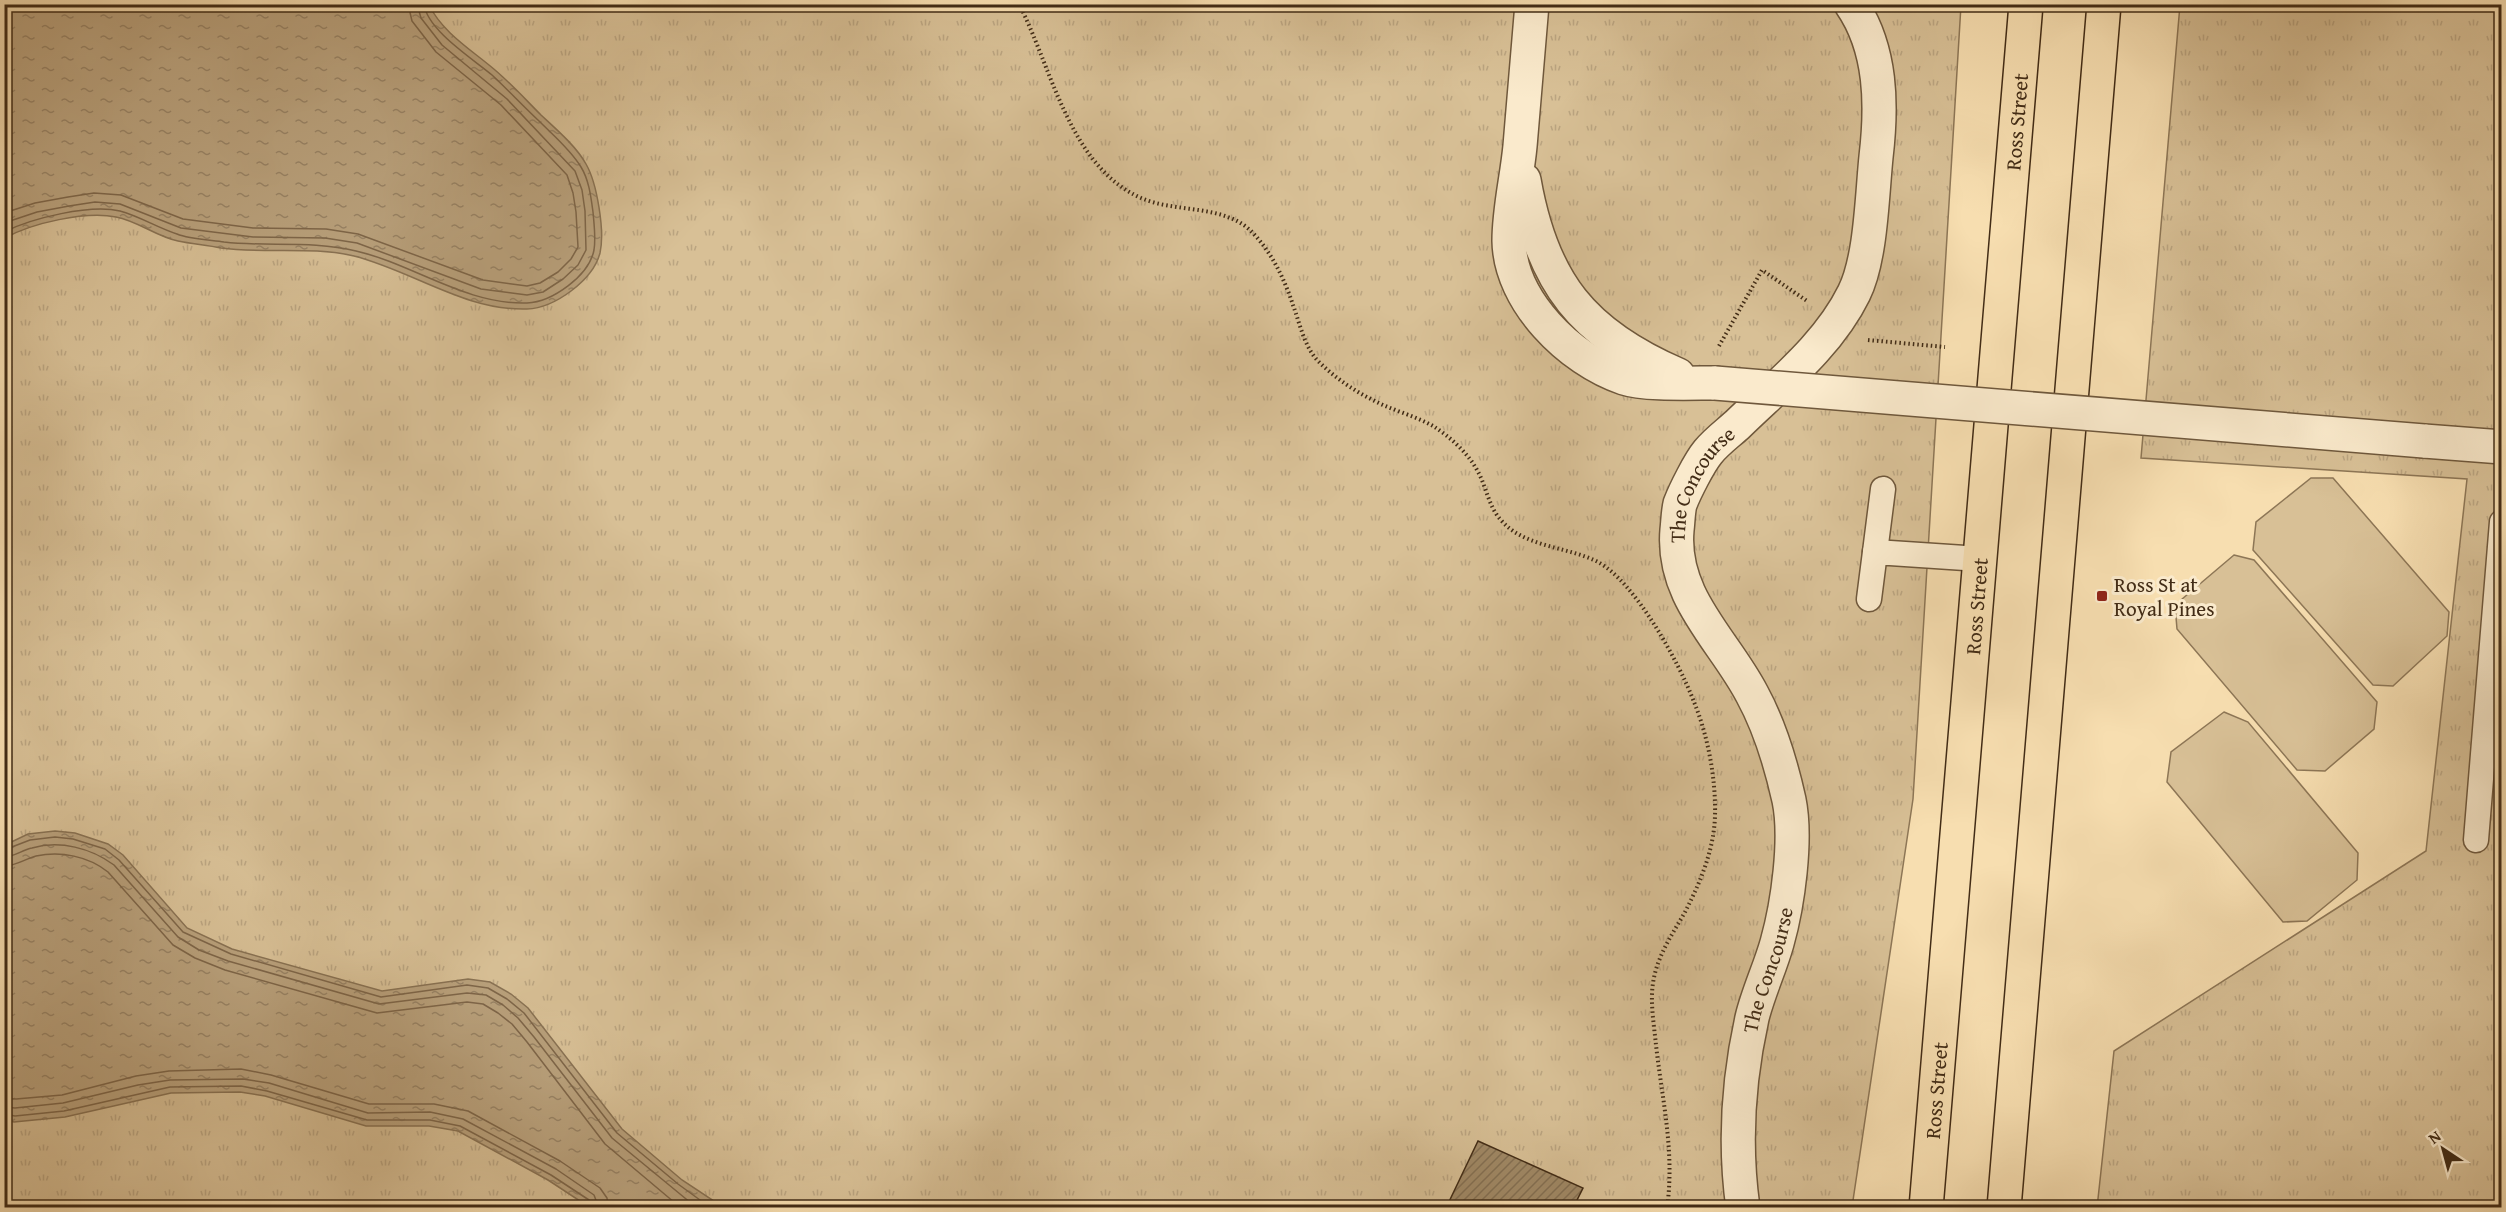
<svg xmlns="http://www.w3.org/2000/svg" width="2506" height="1212" viewBox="0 0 2506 1212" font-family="'Gentium Book Plus',serif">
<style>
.grass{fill:url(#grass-tufts);stroke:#8d7656;stroke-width:1.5}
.garden{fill:#d8c096;stroke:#8d7656;stroke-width:1.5}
.water{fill:url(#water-ripples);stroke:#897253;stroke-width:1.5}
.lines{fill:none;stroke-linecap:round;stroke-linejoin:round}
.shore{stroke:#7e6649;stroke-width:1.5}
.building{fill:url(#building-hatch);stroke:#422c16;stroke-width:1.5}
.service-casing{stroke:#6f583c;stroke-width:27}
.minor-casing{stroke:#6f583c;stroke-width:36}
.primary-casing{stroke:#422c16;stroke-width:36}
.path{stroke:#422c16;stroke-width:4;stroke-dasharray:1.5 3;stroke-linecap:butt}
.service{stroke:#faeacc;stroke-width:24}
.minor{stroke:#faeacc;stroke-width:33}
.primary{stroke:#f7deb0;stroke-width:33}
.minor-bridge-casing{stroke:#6f583c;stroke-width:36;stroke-linecap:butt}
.minor-bridge{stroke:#faeacc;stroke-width:33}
.poi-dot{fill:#8f2418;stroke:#faeacc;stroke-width:2}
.labels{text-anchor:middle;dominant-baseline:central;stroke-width:6;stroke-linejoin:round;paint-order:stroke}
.street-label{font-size:21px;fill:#422c16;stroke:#faeacc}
.poi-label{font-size:21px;fill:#422c16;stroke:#faeacc;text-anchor:start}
</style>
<defs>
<pattern id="grass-tufts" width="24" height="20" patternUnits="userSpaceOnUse" patternTransform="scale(1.5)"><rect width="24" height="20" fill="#d8c096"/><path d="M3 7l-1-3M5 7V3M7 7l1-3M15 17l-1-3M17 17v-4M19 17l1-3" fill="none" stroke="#bba581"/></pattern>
<pattern id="water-ripples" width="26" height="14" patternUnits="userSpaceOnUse" patternTransform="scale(1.5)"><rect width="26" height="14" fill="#b9a17c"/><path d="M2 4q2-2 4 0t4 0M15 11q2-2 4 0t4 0" fill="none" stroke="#988365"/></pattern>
<pattern id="building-hatch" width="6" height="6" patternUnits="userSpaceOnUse" patternTransform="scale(1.5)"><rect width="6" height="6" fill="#a08966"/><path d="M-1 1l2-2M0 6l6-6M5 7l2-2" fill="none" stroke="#847053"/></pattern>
</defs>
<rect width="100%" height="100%" fill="#f7deb0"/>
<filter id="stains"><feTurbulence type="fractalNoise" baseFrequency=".00333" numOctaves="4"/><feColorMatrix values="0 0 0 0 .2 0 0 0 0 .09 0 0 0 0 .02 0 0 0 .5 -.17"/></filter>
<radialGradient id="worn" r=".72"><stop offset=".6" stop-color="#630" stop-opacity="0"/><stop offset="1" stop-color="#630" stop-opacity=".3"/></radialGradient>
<g class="grass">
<path d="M 5,5 L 1961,5 L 1913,799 L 1852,1207 L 5,1208 Z"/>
<path d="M 2180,5 L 2501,5 L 2501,1207 L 2097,1208 L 2114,1051 L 2426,851 L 2467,479 L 2141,458 Z"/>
</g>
<g class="garden">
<path d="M 2311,478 L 2333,478 L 2449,612 L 2447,636 L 2393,686 L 2373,685 L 2253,550 L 2256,522 Z"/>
<path d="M 2234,555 L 2254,560 L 2377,702 L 2374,729 L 2325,771 L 2297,770 L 2177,629 L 2175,605 Z"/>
<path d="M 2224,712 L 2248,722 L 2358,853 L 2357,880 L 2307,921 L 2283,922 L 2167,782 L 2171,752 Z"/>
</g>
<g class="water">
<path d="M 5,4 L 429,5 C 442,31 467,47 489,65 C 508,80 524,98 541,115 C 556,129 576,146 586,164 C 597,183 605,231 600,253 C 593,280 555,308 527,309 C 465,311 413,271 354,256 C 311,246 265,254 221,248 C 207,245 192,244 178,241 C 157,237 138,221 116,217 C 85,211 32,223 5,238 Z"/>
<path d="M 55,831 L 75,833 L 108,844 L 123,855 L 187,928 L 232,949 L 382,991 L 468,979 L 490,982 L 511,994 L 528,1008 L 622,1129 L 682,1180 L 723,1207 L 589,1207 L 548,1180 L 458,1131 L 429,1126 L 366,1126 L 265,1096 L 240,1092 L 171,1093 L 65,1117 L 14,1122 L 5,1120 L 5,845 L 28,834 Z"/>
</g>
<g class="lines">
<g class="shore">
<path d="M 4,213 L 35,203 L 68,197 L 94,193 L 121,195 L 183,219 L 253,228 L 326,229 L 358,234 L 483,280 L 527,286 L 540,283 L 558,272 L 571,259 L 578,247 L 576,212 L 573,193 L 567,175 L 501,105 L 436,52 L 412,21 L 408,4"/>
<path d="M 4,223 L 37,212 L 69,206 L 95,202 L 120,204 L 181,228 L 253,237 L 325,238 L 357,243 L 481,289 L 527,295 L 543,292 L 563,279 L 578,265 L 586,250 L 585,211 L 582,190 L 575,171 L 507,99 L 442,45 L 421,18 L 417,4"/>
<path d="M 4,232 C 32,218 90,204 120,211 C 139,216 158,228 177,234 C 189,239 210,240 224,242 C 267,247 312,240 356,251 C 413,264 466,305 527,303 C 552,302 589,276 594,250 C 596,238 594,224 593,212 C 591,197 589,180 581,167 C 571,150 553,135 539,121 C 523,106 508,90 492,75 C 473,59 427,30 424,4"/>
<path d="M 4,850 L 30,840 L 55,837 L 73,839 L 105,849 L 119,860 L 183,932 L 231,954 L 381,997 L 467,985 L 488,988 L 507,999 L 524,1013 L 617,1133 L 678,1184 L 711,1208"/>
<path d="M 4,857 C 14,857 22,850 32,848 C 60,840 91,848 114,865 L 178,937 L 199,950 L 228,961 L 379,1004 L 467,993 L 486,995 L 503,1005 L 518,1018 L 534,1037 L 612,1138 L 697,1208"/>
<path d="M 4,866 C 16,866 25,859 36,856 C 61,851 88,856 108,872 L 173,945 L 195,958 L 225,970 L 377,1013 L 467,1002 L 483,1004 L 498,1013 L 512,1024 L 527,1042 L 605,1144 L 681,1208"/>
<path d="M 4,1098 L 16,1099 L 62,1095 L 136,1076 L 169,1071 L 241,1069 L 271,1075 L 369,1104 L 434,1104 L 468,1111 L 560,1161 L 600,1188 L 607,1198 L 608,1208"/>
<path d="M 4,1107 L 15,1108 L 63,1103 L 138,1085 L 170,1080 L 243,1079 L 269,1083 L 368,1113 L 430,1112 L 463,1119 L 556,1169 L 594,1195 L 599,1208"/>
<path d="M 4,1114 L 15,1116 L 64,1111 L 170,1087 L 241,1086 L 267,1091 L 367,1120 L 430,1120 L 460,1126 L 551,1175 L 589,1200 L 591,1208"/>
</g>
</g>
<path class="building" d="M 1478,1141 L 1583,1188 L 1573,1208 L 1446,1208 Z"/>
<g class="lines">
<defs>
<g id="service">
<path d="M 1875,552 L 1883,489"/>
<path d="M 1869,599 L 1875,552 L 1980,559"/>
<path d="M 2476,840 L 2502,522"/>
</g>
<g id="minor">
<path d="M 1532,4 C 1528,52 1524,99 1520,146 C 1517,178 1509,209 1509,241 C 1510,301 1570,360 1624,378 C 1645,385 1691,383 1715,383"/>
<path d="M 1524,180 C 1542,283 1583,334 1678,375"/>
<path d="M 2424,441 L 2502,447"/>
<path id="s1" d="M 1743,1208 C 1734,1144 1738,1081 1752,1018 C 1758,993 1770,968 1777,943 C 1788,904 1797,839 1789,800 C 1781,764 1770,727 1752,694 C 1724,640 1671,597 1677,530 C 1678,522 1678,512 1680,504 C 1685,491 1699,463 1708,452 C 1716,442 1727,434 1737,425 C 1779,384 1828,346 1854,293 C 1871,259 1872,196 1876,157 C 1882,106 1882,49 1851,4"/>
</g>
<g id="primary">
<path id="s2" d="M 1926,1208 L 2026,4"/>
<path d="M 2004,1208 L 2104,4"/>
</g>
</defs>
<use href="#service" class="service-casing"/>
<use href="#minor" class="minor-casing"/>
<use href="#primary" class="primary-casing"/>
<g class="path">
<path d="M 1019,4 C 1052,68 1069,166 1141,198 C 1175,213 1223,204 1251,231 C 1271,251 1284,278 1293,305 C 1300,324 1304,346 1318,361 C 1337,380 1359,394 1383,405 C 1399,412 1417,417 1433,426 C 1449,436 1468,453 1477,470 C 1486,485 1488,505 1500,519 C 1524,548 1567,546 1598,562 C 1635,582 1679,662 1694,702 C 1708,736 1716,779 1715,816 C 1714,850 1700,883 1685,912 C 1672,935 1657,956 1653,983 C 1650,1002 1654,1025 1656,1045 C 1662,1099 1675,1152 1667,1208"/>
<path d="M 1868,340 L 1945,347"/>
<path d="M 1719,346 L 1762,270 L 1807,301"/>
</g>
<use href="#service" class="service"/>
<use href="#minor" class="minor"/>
<use href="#primary" class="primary"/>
<defs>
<path id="minor-bridge" d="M 1715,383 L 2424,441"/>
</defs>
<use href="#minor-bridge" class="minor-bridge-casing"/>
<use href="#minor-bridge" class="minor-bridge"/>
</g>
<rect class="poi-dot" x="2096" y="590" width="12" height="12" rx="3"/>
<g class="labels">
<g class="street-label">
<text stroke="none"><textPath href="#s2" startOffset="1090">Ross Street</textPath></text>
<text stroke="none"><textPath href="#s1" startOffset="764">The Concourse</textPath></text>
<text stroke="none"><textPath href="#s2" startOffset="604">Ross Street</textPath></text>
<text stroke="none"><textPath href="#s1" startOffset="242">The Concourse</textPath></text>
<text stroke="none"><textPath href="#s2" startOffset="118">Ross Street</textPath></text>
</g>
<g class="poi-label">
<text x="2114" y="584">Ross St at<tspan x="2114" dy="24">Royal Pines</tspan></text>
</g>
</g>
<rect width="2506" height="1212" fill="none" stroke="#f7deb0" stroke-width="24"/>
<rect x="6" y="6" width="2494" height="1200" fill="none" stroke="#422c16" stroke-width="3"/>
<rect x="12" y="12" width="2482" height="1188" fill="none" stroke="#422c16" stroke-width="1.5"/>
<g transform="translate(2443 1149) rotate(324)" stroke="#faeacc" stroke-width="4.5" paint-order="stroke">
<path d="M0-4.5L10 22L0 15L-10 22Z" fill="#422c16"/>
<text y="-9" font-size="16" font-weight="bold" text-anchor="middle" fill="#422c16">N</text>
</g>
<rect width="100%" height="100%" filter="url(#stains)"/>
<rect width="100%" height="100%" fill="url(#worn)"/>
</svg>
